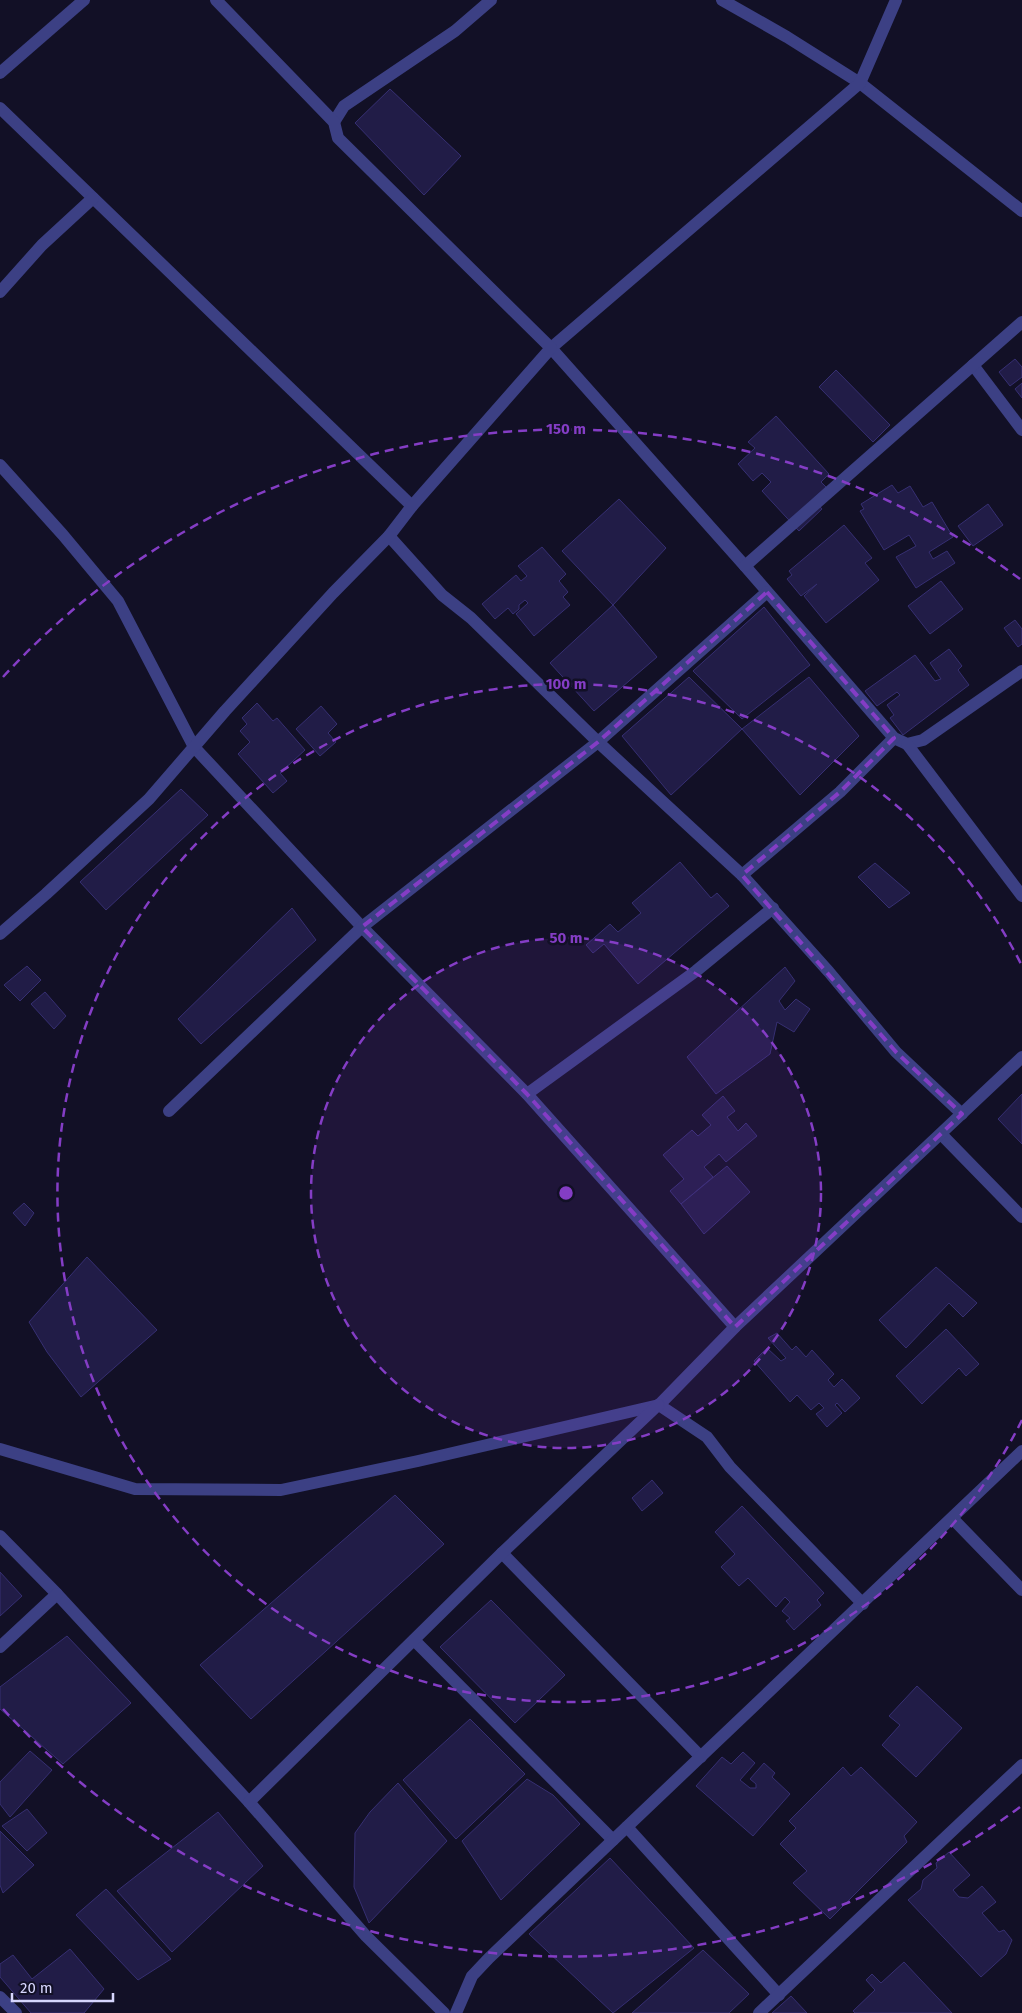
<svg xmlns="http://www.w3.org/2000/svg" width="1022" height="2013" viewBox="0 0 1022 2013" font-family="'Fira Sans',sans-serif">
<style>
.building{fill:#211c47;stroke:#362f72}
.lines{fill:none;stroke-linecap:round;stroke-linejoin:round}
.minor{stroke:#3c4084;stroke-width:12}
.marked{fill:none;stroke:#843dc5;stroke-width:4;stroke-dasharray:10 6;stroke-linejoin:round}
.ring{fill:none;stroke:#843dc5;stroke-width:2.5;stroke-dasharray:9 6}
.centre{fill:#843dc5;stroke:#121026;stroke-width:2.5}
.ring-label{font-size:15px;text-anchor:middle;font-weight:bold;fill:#843dc5;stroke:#121026;stroke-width:5;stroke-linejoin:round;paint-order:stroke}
</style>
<rect width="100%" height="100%" fill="#121026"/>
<g class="building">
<path d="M 390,89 L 461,156 L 424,195 L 355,123 Z"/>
<path d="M 1015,359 L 1022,367 L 1022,377 L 1010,386 L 999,372 Z"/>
<path d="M 836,370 L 890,425 L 873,442 L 819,387 Z"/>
<path d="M 1022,383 L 1022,398 L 1015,389 Z"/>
<path d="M 776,416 L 829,474 L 821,482 L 826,487 L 813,499 L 822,509 L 799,531 L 762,491 L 771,482 L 762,473 L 753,481 L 738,464 L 755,448 L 748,442 Z"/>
<path d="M 892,485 L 898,493 L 910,486 L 923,507 L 932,502 L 953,537 L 929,552 L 933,559 L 947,551 L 955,563 L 916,588 L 896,557 L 916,546 L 909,535 L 884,550 L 860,511 L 864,509 L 861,504 Z"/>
<path d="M 619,499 L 666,548 L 613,605 L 562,551 Z"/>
<path d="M 988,504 L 1003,525 L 973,546 L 958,526 Z"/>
<path d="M 844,525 L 872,558 L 865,563 L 879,580 L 826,623 L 804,596 L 817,584 L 801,596 L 787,579 L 792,575 L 789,571 Z"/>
<path d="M 542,547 L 566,574 L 559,581 L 568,592 L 563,597 L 570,605 L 534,636 L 516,614 L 528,603 L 525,600 L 519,605 L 519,609 L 513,614 L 508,608 L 495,619 L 482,604 L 516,575 L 521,581 L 527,576 L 518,566 Z"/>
<path d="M 941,581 L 963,609 L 930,634 L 908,606 Z"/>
<path d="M 613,605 L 657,657 L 594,711 L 550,663 Z"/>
<path d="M 764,607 L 810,665 L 742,719 L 693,671 Z"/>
<path d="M 1015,620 L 1022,629 L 1022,644 L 1018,647 L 1004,628 Z"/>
<path d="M 949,649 L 962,666 L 958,670 L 969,685 L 903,735 L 890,718 L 894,715 L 887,705 L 900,695 L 897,692 L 877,706 L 865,691 L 915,655 L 935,681 L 941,679 L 930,663 Z"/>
<path d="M 689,677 L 742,729 L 671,795 L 622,736 Z"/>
<path d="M 809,677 L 859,736 L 800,795 L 742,729 Z"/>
<path d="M 257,703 L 273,721 L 277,718 L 305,750 L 280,773 L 287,781 L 273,793 L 238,754 L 250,742 L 240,731 L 247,724 L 242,718 Z"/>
<path d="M 321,706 L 337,724 L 328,733 L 336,742 L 320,756 L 296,729 Z"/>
<path d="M 181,789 L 208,815 L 106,910 L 80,882 Z"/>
<path d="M 680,862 L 711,898 L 717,893 L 729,906 L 638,984 L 604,944 L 593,953 L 586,945 L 610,924 L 618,932 L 641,913 L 632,903 Z"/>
<path d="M 875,863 L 910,893 L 889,908 L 858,877 Z"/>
<path d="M 292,908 L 316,940 L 201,1044 L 178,1019 Z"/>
<path d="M 27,966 L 41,980 L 20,1001 L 4,985 Z"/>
<path d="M 785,967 L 795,981 L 779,1001 L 785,1010 L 796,999 L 810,1009 L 794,1032 L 777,1022 L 770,1054 L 716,1094 L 687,1057 Z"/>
<path d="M 45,992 L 66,1016 L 54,1029 L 31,1004 Z"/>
<path d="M 1022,1094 L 1022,1144 L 998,1119 Z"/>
<path d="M 723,1096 L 735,1111 L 727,1117 L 738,1131 L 746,1123 L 757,1136 L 726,1162 L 719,1154 L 704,1167 L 713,1177 L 681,1204 L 670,1191 L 684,1179 L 663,1155 L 692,1130 L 698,1136 L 711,1125 L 702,1115 Z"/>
<path d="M 727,1166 L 750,1192 L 704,1234 L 681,1204 Z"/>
<path d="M 24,1203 L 34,1213 L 25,1226 L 13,1213 Z"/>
<path d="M 87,1257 L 157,1330 L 81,1397 L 47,1352 L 29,1322 Z"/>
<path d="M 936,1267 L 977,1303 L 963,1317 L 949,1303 L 906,1348 L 879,1320 Z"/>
<path d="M 946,1329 L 979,1364 L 966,1376 L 959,1368 L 922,1404 L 896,1376 Z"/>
<path d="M 777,1333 L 792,1350 L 796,1346 L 806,1357 L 812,1350 L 834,1374 L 828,1380 L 834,1387 L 842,1379 L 860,1398 L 845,1412 L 837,1403 L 835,1405 L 842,1413 L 827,1427 L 816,1414 L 824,1408 L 819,1403 L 811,1410 L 797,1395 L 790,1402 L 754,1361 L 767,1348 L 781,1361 L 786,1358 L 768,1338 Z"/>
<path d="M 652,1480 L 663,1493 L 642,1511 L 632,1498 Z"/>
<path d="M 395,1495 L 444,1544 L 251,1719 L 200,1665 Z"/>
<path d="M 742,1506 L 824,1593 L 817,1600 L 821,1605 L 794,1630 L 786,1621 L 790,1618 L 782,1611 L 790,1602 L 785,1597 L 776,1607 L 748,1578 L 739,1586 L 721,1567 L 735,1554 L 715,1532 Z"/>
<path d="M 0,1572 L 22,1596 L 0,1616 Z"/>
<path d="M 491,1600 L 565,1675 L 515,1723 L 440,1647 Z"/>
<path d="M 67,1636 L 131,1703 L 63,1764 L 0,1709 L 0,1687 Z"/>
<path d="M 917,1686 L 962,1728 L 916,1777 L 882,1745 L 900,1725 L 889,1716 Z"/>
<path d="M 470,1719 L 525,1774 L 456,1839 L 403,1780 Z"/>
<path d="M 30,1751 L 52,1770 L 10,1817 L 0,1804 L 0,1782 Z"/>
<path d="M 743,1752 L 755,1763 L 740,1780 L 750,1788 L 756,1788 L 756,1784 L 750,1779 L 764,1763 L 775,1773 L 772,1777 L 790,1794 L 753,1836 L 696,1786 L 722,1757 L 731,1764 Z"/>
<path d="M 843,1767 L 851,1776 L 861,1767 L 917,1822 L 904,1836 L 907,1842 L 830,1919 L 793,1883 L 807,1871 L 780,1844 L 796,1828 L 789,1821 Z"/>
<path d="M 527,1779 L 553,1795 L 580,1824 L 501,1900 L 462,1841 Z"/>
<path d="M 398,1783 L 447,1841 L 369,1923 L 354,1887 L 355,1833 L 370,1812 Z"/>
<path d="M 27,1809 L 47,1833 L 27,1851 L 2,1826 Z"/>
<path d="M 218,1812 L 263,1866 L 172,1952 L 117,1891 Z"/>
<path d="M 0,1831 L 34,1865 L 3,1893 L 0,1885 Z"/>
<path d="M 949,1852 L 970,1875 L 953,1890 L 959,1897 L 968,1898 L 982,1886 L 996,1902 L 982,1913 L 999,1932 L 1004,1930 L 1012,1940 L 1006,1954 L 981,1977 L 908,1900 L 921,1889 L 923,1880 L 937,1868 L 936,1863 Z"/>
<path d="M 610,1858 L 694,1948 L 613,2013 L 529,1934 Z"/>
<path d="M 106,1889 L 171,1959 L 138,1980 L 76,1915 Z"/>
<path d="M 70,1949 L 104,1989 L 84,2013 L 31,2013 L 0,1977 L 0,1964 L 13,1955 L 32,1979 Z"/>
<path d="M 703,1950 L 749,1994 L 729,2013 L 632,2013 Z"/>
<path d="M 904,1962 L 952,2013 L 855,2013 L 853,2011 L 875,1990 L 866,1980 L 872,1974 L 881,1983 Z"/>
<path d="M 791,1996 L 807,2013 L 772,2013 Z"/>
</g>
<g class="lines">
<g class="minor">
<path d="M 722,0 L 787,37 L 860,83 L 1022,211"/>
<path d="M 896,0 L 860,83 L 551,348 L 745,566 L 894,738 L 907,744 L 923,740 L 1022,671"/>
<path d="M 0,73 L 84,0"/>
<path d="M 0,108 L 412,506"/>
<path d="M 334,122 L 344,106 L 455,31 L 491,0"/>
<path d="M 0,292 L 42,245 L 93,198"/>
<path d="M 973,365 L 1022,430"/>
<path d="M 0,465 L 63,535 L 118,601 L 194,747 L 362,927 L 527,1094 L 735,1327 L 659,1405 L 707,1437 L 730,1467 L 863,1604"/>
<path d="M 389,536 L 442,595 L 471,618 L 598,742 L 742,875 L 829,972 L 896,1052 L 962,1114"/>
<path d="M 745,566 L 1022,322"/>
<path d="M 907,744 L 1022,896"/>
<path d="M 742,875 L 840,792 L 894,738"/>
<path d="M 0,934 L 46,894 L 149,799 L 225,711 L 333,593 L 389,536 L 412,506 L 551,348 L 338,138 L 334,122 L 216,0"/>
<path d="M 527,1094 L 696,971 L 773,908"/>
<path d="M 169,1111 L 362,927 L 598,742 L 767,592"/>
<path d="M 941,1134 L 1022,1217"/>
<path d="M 735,1327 L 1022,1057"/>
<path d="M 0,1449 L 135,1489 L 281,1490 L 418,1461 L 659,1405"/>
<path d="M 953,1519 L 1022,1590"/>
<path d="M 0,1536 L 57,1594 L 249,1802 L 366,1936 L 444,2013"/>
<path d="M 502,1553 L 701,1757"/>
<path d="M 414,1640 L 613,1840"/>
<path d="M 0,1647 L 57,1594"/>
<path d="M 249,1802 L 502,1553 L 658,1405"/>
<path d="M 627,1827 L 779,1995"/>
<path d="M 0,1997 L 16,2013"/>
<path d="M 456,2013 L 472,1976 L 489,1958 L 1022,1451"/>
<path d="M 759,2013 L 1022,1765"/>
</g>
</g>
<path class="marked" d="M 767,592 L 894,738 L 840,792 L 742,875 L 896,1052 L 962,1114 L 735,1327 L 527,1094 L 362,927 L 598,742 Z"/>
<circle cx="566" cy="1193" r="255" fill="#843dc5" fill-opacity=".12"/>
<g class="ring">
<circle cx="566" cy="1193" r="255"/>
<path d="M1022 1420A509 509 0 1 1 1022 966"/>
<path d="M1020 1807A764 764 0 0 1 3 1709M3 677A764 764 0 0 1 1020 579"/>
</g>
<circle cx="566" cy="1193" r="8" class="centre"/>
<g class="ring-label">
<text x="566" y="434">150 m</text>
<text x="566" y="689">100 m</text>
<text x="566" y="943">50 m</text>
</g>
<path d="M12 1993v8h101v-8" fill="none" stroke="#d7d6fe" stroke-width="2.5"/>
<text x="20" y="1993" font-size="15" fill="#d7d6fe" stroke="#121026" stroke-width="4" paint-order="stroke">20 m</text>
</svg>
